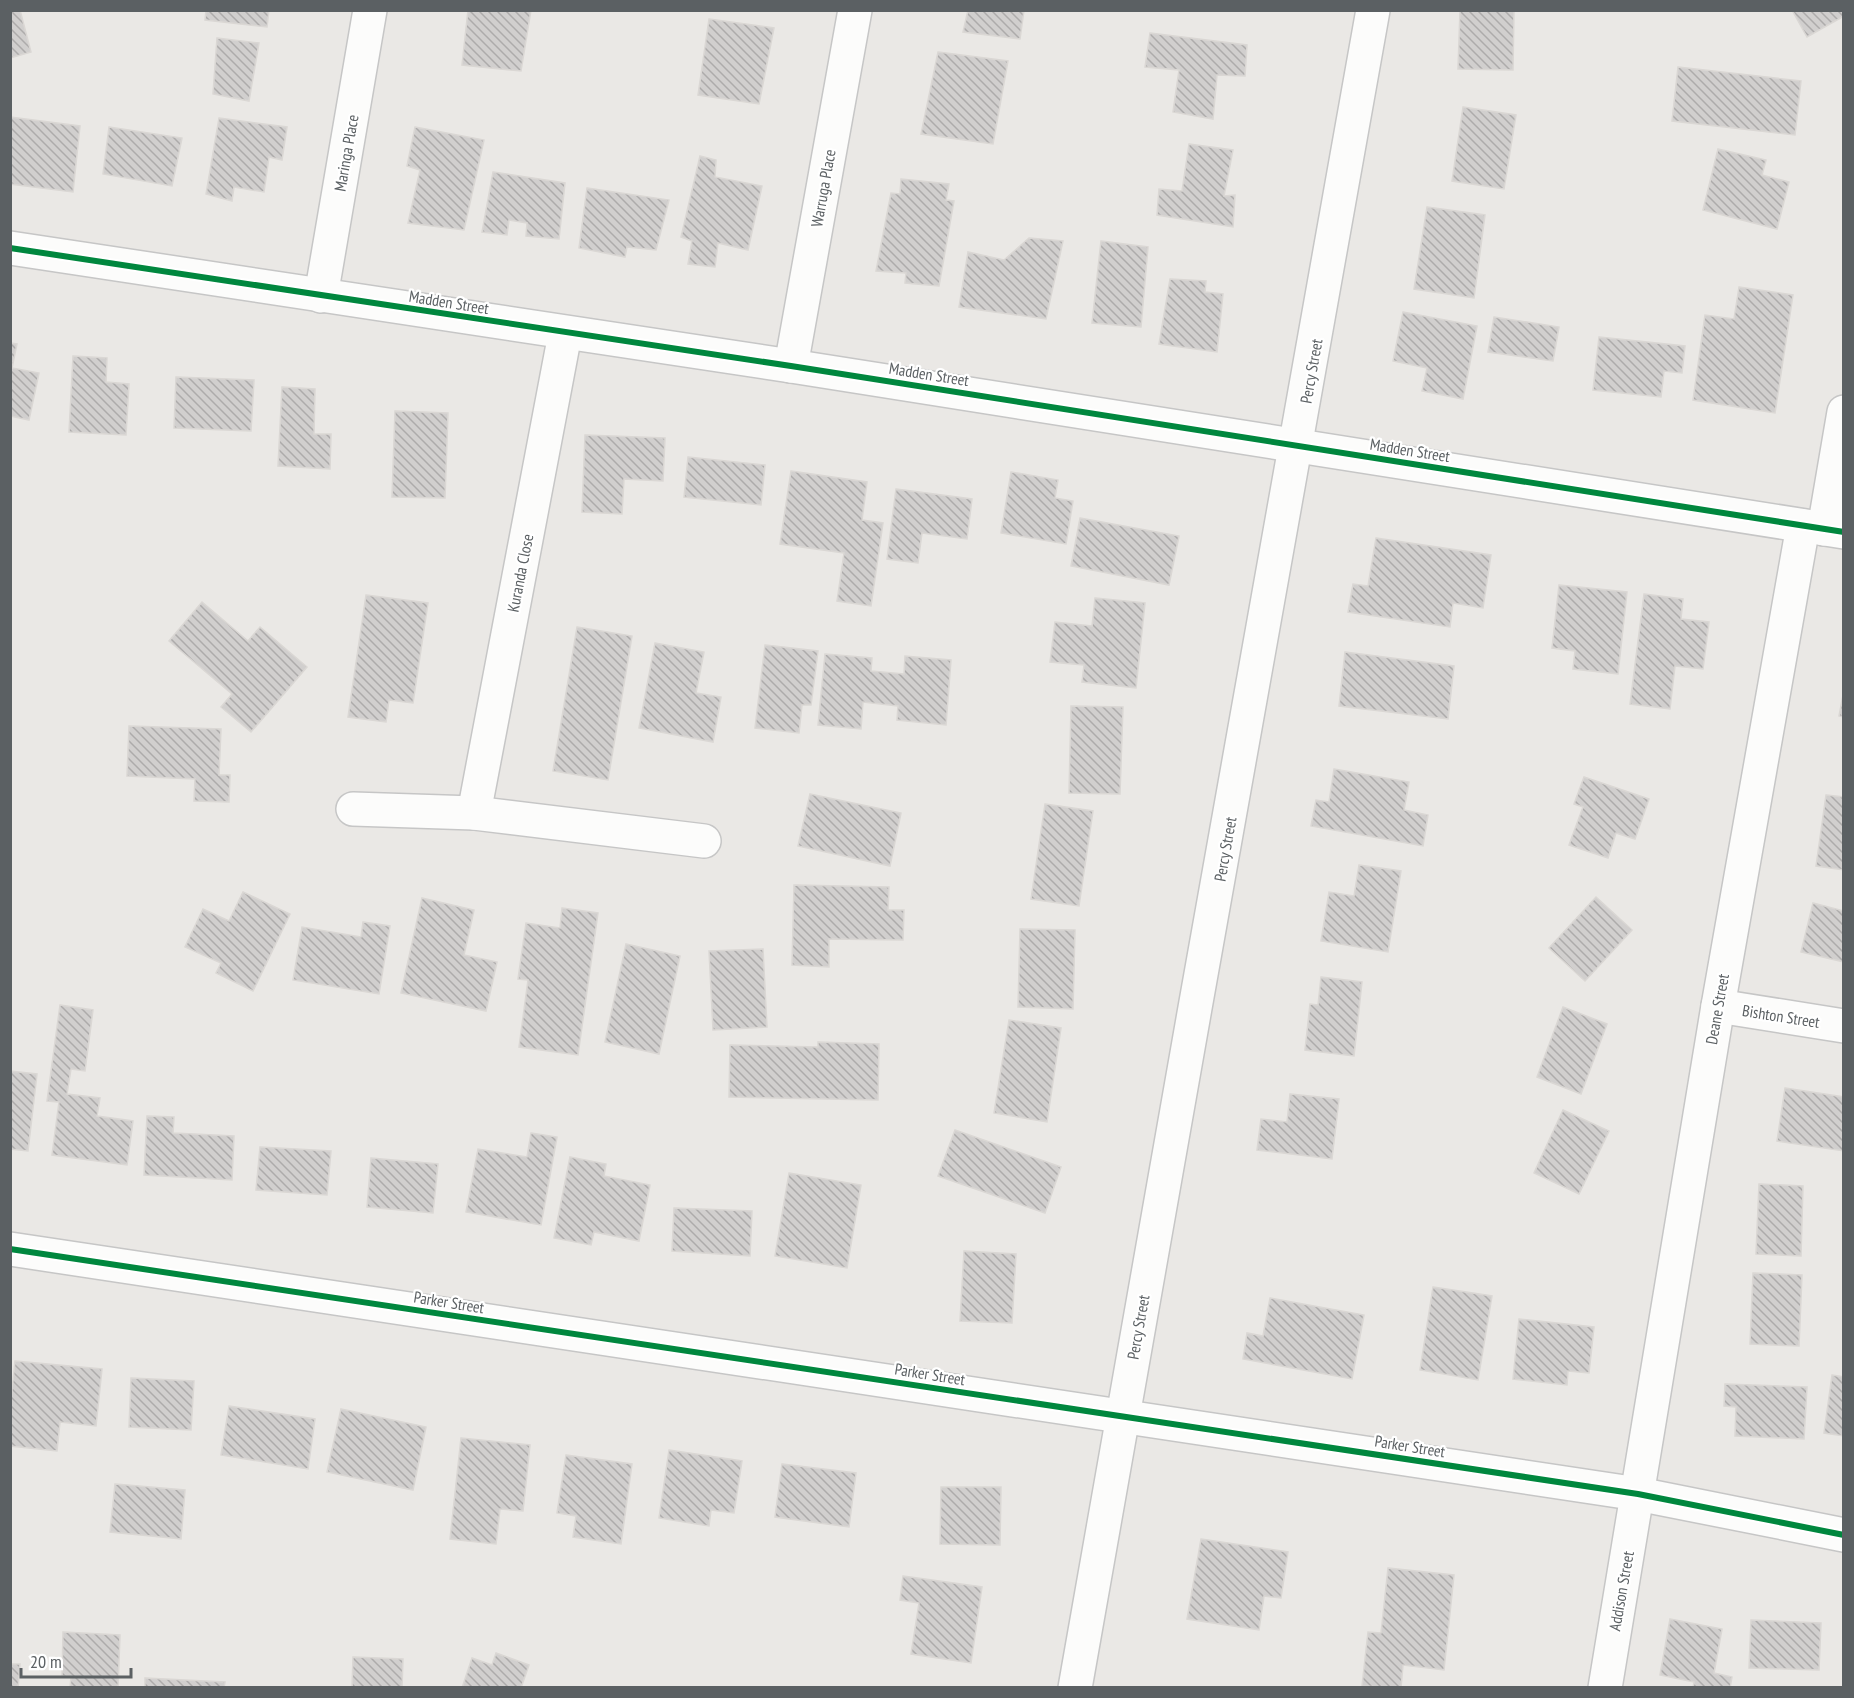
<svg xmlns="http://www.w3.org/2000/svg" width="1854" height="1698" viewBox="0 0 1854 1698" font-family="'PT Sans Narrow',sans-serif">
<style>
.building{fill:url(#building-back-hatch);stroke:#dad7d4;stroke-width:1.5}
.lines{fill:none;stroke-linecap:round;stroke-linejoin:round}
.minor-casing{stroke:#c6c6c6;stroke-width:36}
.minor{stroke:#fcfcfb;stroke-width:33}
.cycleway-casing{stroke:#fff;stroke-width:10}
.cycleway{stroke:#00873e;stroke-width:6}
.labels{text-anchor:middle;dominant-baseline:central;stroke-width:4.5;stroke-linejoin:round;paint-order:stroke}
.street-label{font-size:16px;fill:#5b6063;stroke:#fff}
</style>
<defs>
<pattern id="building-back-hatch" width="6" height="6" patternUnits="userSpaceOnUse" patternTransform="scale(1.5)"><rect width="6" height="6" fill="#d1cfce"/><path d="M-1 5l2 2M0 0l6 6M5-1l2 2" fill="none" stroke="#adabab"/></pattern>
</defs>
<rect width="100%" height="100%" fill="#eae8e5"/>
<g class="building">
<path d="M 10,10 L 20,10 L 31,52 L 10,58 Z"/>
<path d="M 206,10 L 269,10 L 267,27 L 205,20 Z"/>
<path d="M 468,10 L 531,10 L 521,71 L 462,65 Z"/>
<path d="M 968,10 L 1024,10 L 1020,39 L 963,32 Z"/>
<path d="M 1460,10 L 1514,10 L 1513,70 L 1458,69 Z"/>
<path d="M 1792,10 L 1844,10 L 1844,16 L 1807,37 Z"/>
<path d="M 709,19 L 774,28 L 759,104 L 698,95 Z"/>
<path d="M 1150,33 L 1247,45 L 1245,76 L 1217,75 L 1213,119 L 1173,112 L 1179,70 L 1145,67 Z"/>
<path d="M 217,38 L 259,43 L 249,101 L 213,94 Z"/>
<path d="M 938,52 L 1008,61 L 993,144 L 921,134 Z"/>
<path d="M 1678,67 L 1801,81 L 1795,135 L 1672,121 Z"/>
<path d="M 1463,107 L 1516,115 L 1504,189 L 1452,181 Z"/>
<path d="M 10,117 L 80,126 L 73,192 L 10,184 Z"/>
<path d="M 219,118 L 287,127 L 282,160 L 269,157 L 264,192 L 234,187 L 232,201 L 206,194 Z"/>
<path d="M 109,127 L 182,138 L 172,186 L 103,174 Z"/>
<path d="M 415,127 L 484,140 L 464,230 L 408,223 L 420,170 L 407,166 Z"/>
<path d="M 1189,144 L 1233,150 L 1224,196 L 1235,195 L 1233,227 L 1157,215 L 1159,189 L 1182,191 Z"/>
<path d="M 1718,149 L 1766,160 L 1762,175 L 1789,182 L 1777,229 L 1703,210 Z"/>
<path d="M 700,156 L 716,160 L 715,177 L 762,186 L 748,250 L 718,243 L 715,267 L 688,264 L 692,241 L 681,237 Z"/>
<path d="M 493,172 L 565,183 L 559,239 L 526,236 L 527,223 L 509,220 L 507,235 L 482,232 Z"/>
<path d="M 901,179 L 949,184 L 946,200 L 954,201 L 939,286 L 905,283 L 906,273 L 876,271 L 891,193 L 900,194 Z"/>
<path d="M 587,188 L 669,200 L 656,250 L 627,247 L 625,257 L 579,248 Z"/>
<path d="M 1427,207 L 1485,215 L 1474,298 L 1414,289 Z"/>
<path d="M 1029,238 L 1063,241 L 1046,319 L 959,307 L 968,252 L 1004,260 Z"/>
<path d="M 1101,241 L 1148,247 L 1141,327 L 1092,323 Z"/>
<path d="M 1170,279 L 1206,281 L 1205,292 L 1223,294 L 1217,352 L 1159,344 Z"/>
<path d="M 1739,287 L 1793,295 L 1775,413 L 1693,400 L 1705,315 L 1734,319 Z"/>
<path d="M 1403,312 L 1477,326 L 1463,399 L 1422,391 L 1427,368 L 1393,361 Z"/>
<path d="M 1494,317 L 1559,327 L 1553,361 L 1488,352 Z"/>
<path d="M 1599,337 L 1685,346 L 1682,373 L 1664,371 L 1661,397 L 1593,390 Z"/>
<path d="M 10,343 L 17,344 L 12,368 L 39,373 L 29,420 L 10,416 Z"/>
<path d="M 73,356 L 107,358 L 106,382 L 129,384 L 126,435 L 69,432 Z"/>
<path d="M 176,377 L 254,380 L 251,431 L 174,428 Z"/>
<path d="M 282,387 L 315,389 L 314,434 L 331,434 L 330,469 L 278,466 Z"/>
<path d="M 395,411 L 448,413 L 445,498 L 392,497 Z"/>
<path d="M 585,435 L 665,438 L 663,481 L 624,479 L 622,514 L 582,512 Z"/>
<path d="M 688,457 L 765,465 L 761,505 L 684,497 Z"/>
<path d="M 791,471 L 867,482 L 862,520 L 883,523 L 871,606 L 837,601 L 844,553 L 780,544 Z"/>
<path d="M 1011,472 L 1058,480 L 1055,498 L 1073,501 L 1066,544 L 1001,533 Z"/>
<path d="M 896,489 L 972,499 L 967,539 L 922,533 L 918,563 L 887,559 Z"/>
<path d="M 1080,518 L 1179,536 L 1169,585 L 1071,566 Z"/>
<path d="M 1376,538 L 1491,555 L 1483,608 L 1453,603 L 1450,627 L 1348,612 L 1353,584 L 1368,586 Z"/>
<path d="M 1559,585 L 1627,592 L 1618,674 L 1573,669 L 1575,651 L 1552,648 Z"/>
<path d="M 1644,594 L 1683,599 L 1681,619 L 1709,622 L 1703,669 L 1675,666 L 1670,709 L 1630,704 Z"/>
<path d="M 366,595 L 428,603 L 413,703 L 389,700 L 386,722 L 348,717 Z"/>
<path d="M 1095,598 L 1145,603 L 1136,688 L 1082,682 L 1084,665 L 1050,662 L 1055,622 L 1092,626 Z"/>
<path d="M 202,602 L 248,641 L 260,627 L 307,667 L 251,732 L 221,707 L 232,694 L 169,641 Z"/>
<path d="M 577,627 L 632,636 L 608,780 L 553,771 Z"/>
<path d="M 655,643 L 704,652 L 696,693 L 721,697 L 713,742 L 639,728 Z"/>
<path d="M 765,645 L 818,651 L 811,705 L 802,705 L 799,733 L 755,728 Z"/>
<path d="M 1345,652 L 1454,666 L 1448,719 L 1339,706 Z"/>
<path d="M 825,654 L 872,658 L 871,671 L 904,674 L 905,656 L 951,660 L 946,725 L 897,720 L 898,706 L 863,702 L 861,729 L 818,725 Z"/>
<path d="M 1844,690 L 1844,717 L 1839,716 Z"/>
<path d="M 1071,706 L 1123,707 L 1120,794 L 1069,793 Z"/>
<path d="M 129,726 L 221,729 L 219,775 L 230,775 L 229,802 L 194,801 L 195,779 L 127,776 Z"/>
<path d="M 1334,769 L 1409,782 L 1404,810 L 1428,815 L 1423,846 L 1311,826 L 1316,800 L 1329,802 Z"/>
<path d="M 1584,777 L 1649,799 L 1635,839 L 1616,833 L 1608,858 L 1569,845 L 1583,807 L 1574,804 Z"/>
<path d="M 810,794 L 901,813 L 890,866 L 798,846 Z"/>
<path d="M 1826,795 L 1844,797 L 1844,870 L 1816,866 Z"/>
<path d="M 1045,804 L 1093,811 L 1079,906 L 1031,899 Z"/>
<path d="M 1359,865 L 1401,871 L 1388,952 L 1321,941 L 1329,892 L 1354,896 Z"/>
<path d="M 794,885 L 889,887 L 888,910 L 904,910 L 903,940 L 829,939 L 829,967 L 792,965 Z"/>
<path d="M 243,892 L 290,914 L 253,991 L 216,973 L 221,963 L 185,947 L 203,909 L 229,921 Z"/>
<path d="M 1596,897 L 1632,930 L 1585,981 L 1549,948 Z"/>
<path d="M 422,898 L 474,910 L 464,955 L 497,962 L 486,1011 L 401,993 Z"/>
<path d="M 1813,903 L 1844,911 L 1844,962 L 1801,952 Z"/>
<path d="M 562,908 L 598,913 L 578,1055 L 519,1047 L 528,980 L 518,979 L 526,923 L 560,928 Z"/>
<path d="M 363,922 L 390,926 L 379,994 L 293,980 L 302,927 L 361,937 Z"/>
<path d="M 1020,929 L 1075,930 L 1073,1009 L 1018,1007 Z"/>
<path d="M 626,944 L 680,956 L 659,1054 L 605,1042 Z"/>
<path d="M 763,949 L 767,1027 L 713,1030 L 709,951 Z"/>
<path d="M 1321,977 L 1362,982 L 1354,1056 L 1305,1050 L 1310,1004 L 1318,1005 Z"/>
<path d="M 60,1005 L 93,1010 L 85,1071 L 71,1069 L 67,1094 L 100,1098 L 97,1116 L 133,1121 L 127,1165 L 52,1155 L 59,1102 L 47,1101 Z"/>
<path d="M 1563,1007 L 1607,1024 L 1581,1094 L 1537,1077 Z"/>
<path d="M 1009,1020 L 1061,1028 L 1047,1122 L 994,1113 Z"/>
<path d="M 818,1042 L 879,1044 L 878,1100 L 729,1097 L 730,1045 L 818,1047 Z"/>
<path d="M 10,1071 L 37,1074 L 28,1151 L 10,1149 Z"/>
<path d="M 1785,1088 L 1844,1097 L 1844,1151 L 1777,1141 Z"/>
<path d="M 1290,1094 L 1339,1099 L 1332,1159 L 1257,1150 L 1261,1119 L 1287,1122 Z"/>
<path d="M 1563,1110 L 1609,1131 L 1579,1194 L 1534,1173 Z"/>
<path d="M 147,1116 L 174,1117 L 173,1133 L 234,1136 L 232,1180 L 144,1175 Z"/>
<path d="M 955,1130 L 1061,1167 L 1045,1213 L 938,1176 Z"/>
<path d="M 531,1133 L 557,1137 L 541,1225 L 466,1212 L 478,1149 L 527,1157 Z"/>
<path d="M 260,1147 L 331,1151 L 327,1195 L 256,1190 Z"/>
<path d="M 570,1157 L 606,1164 L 604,1176 L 650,1185 L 639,1241 L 594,1232 L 591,1245 L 554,1238 Z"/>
<path d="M 371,1158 L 438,1164 L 433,1213 L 367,1207 Z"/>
<path d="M 789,1173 L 861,1185 L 847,1268 L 775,1256 Z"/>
<path d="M 1759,1184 L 1803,1186 L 1801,1256 L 1756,1254 Z"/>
<path d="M 674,1208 L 752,1211 L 750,1256 L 672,1251 Z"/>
<path d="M 964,1251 L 1016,1254 L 1012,1323 L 960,1321 Z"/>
<path d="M 1753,1273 L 1802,1275 L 1799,1346 L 1750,1344 Z"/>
<path d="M 1433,1287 L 1492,1296 L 1478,1380 L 1420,1370 Z"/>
<path d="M 1270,1298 L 1364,1315 L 1352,1379 L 1243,1359 L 1247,1333 L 1263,1336 Z"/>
<path d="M 1519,1319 L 1594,1327 L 1589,1373 L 1568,1371 L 1567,1385 L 1513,1379 Z"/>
<path d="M 15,1361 L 102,1369 L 96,1426 L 60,1422 L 57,1451 L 10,1446 L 10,1409 Z"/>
<path d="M 1832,1375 L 1844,1377 L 1844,1436 L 1824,1433 Z"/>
<path d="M 131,1378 L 194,1381 L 191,1430 L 129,1427 Z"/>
<path d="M 1725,1384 L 1807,1387 L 1804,1439 L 1735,1436 L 1736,1407 L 1724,1406 Z"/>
<path d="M 229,1406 L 315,1419 L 308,1469 L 221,1455 Z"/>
<path d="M 341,1409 L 426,1427 L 413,1490 L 327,1472 Z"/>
<path d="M 461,1438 L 530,1445 L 523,1511 L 500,1509 L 496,1544 L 450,1539 Z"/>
<path d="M 669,1450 L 742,1461 L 734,1513 L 711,1510 L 709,1526 L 659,1518 Z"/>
<path d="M 566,1455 L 632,1464 L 621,1544 L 573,1537 L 576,1516 L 557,1513 Z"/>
<path d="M 782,1464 L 856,1473 L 849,1527 L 775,1517 Z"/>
<path d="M 115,1484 L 185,1490 L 181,1539 L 110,1532 Z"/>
<path d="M 941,1487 L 1001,1487 L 1000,1545 L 940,1544 Z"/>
<path d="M 1201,1539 L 1288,1552 L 1281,1598 L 1264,1596 L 1259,1630 L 1187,1619 Z"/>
<path d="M 1388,1568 L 1454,1575 L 1444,1670 L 1403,1665 L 1401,1688 L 1362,1686 L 1368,1632 L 1381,1633 Z"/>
<path d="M 903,1576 L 982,1587 L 971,1663 L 911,1654 L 919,1603 L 900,1600 Z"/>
<path d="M 1670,1619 L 1722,1629 L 1714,1673 L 1732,1677 L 1730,1688 L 1693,1688 L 1694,1682 L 1660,1675 Z"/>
<path d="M 1751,1620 L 1821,1623 L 1819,1670 L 1749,1668 Z"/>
<path d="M 63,1632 L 120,1635 L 118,1688 L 70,1688 L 71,1677 L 62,1676 Z"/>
<path d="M 496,1653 L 529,1665 L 521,1688 L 462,1688 L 472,1658 L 492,1665 Z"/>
<path d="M 353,1657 L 403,1659 L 402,1688 L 352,1688 Z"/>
<path d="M 10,1664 L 20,1664 L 18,1688 L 10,1688 Z"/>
<path d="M 145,1678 L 225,1682 L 224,1688 L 145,1688 Z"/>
</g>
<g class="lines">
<defs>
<g id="minor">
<path d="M 10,248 L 791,366 L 1844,532"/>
<path d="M 321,296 L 370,10"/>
<path d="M 791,366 L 855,10"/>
<path d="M 1824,529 L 1844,412"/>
<path d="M 353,809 L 474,813 L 704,841"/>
<path d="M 474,813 L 565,334"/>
<path d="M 1718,1006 L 1844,1026"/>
<path d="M 10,1249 L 1638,1494 L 1844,1535"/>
<path d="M 1075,1688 C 1171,1128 1276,570 1373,10"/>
<path d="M 1605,1688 L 1718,1006 L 1803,526"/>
</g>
</defs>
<use href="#minor" class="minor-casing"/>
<use href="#minor" class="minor"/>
<defs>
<g id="cycleway">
<path d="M 10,248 L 791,366 L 1844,532"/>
<path d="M 10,1249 L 1638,1494 L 1844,1535"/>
</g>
</defs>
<use href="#cycleway" class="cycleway-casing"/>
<use href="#cycleway" class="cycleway"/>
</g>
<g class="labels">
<g class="street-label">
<text transform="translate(346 153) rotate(-80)">Maringa Place</text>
<text transform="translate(823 188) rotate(-80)">Warruga Place</text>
<text transform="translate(449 302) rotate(9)">Madden Street</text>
<text transform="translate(1311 371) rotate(-80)">Percy Street</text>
<text transform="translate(929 374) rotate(9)">Madden Street</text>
<text transform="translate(1410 450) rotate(9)">Madden Street</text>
<text transform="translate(520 573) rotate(-79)">Kuranda Close</text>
<text transform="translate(1225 849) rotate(-80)">Percy Street</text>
<text transform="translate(1717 1009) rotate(-80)">Deane Street</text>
<text transform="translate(1781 1016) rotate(9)">Bishton Street</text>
<text transform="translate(449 1302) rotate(9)">Parker Street</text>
<text transform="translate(1138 1327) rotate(-80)">Percy Street</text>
<text transform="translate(930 1374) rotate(9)">Parker Street</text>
<text transform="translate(1410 1446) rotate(9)">Parker Street</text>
<text transform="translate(1621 1591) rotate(-80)">Addison Street</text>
</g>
</g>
<rect width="1854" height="1698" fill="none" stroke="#5b6063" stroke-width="24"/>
<path d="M21 1668v9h110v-9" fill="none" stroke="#5b6063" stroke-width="3"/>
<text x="30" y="1668" font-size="18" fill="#5b6063" stroke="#ffffff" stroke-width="4.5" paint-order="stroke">20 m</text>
</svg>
